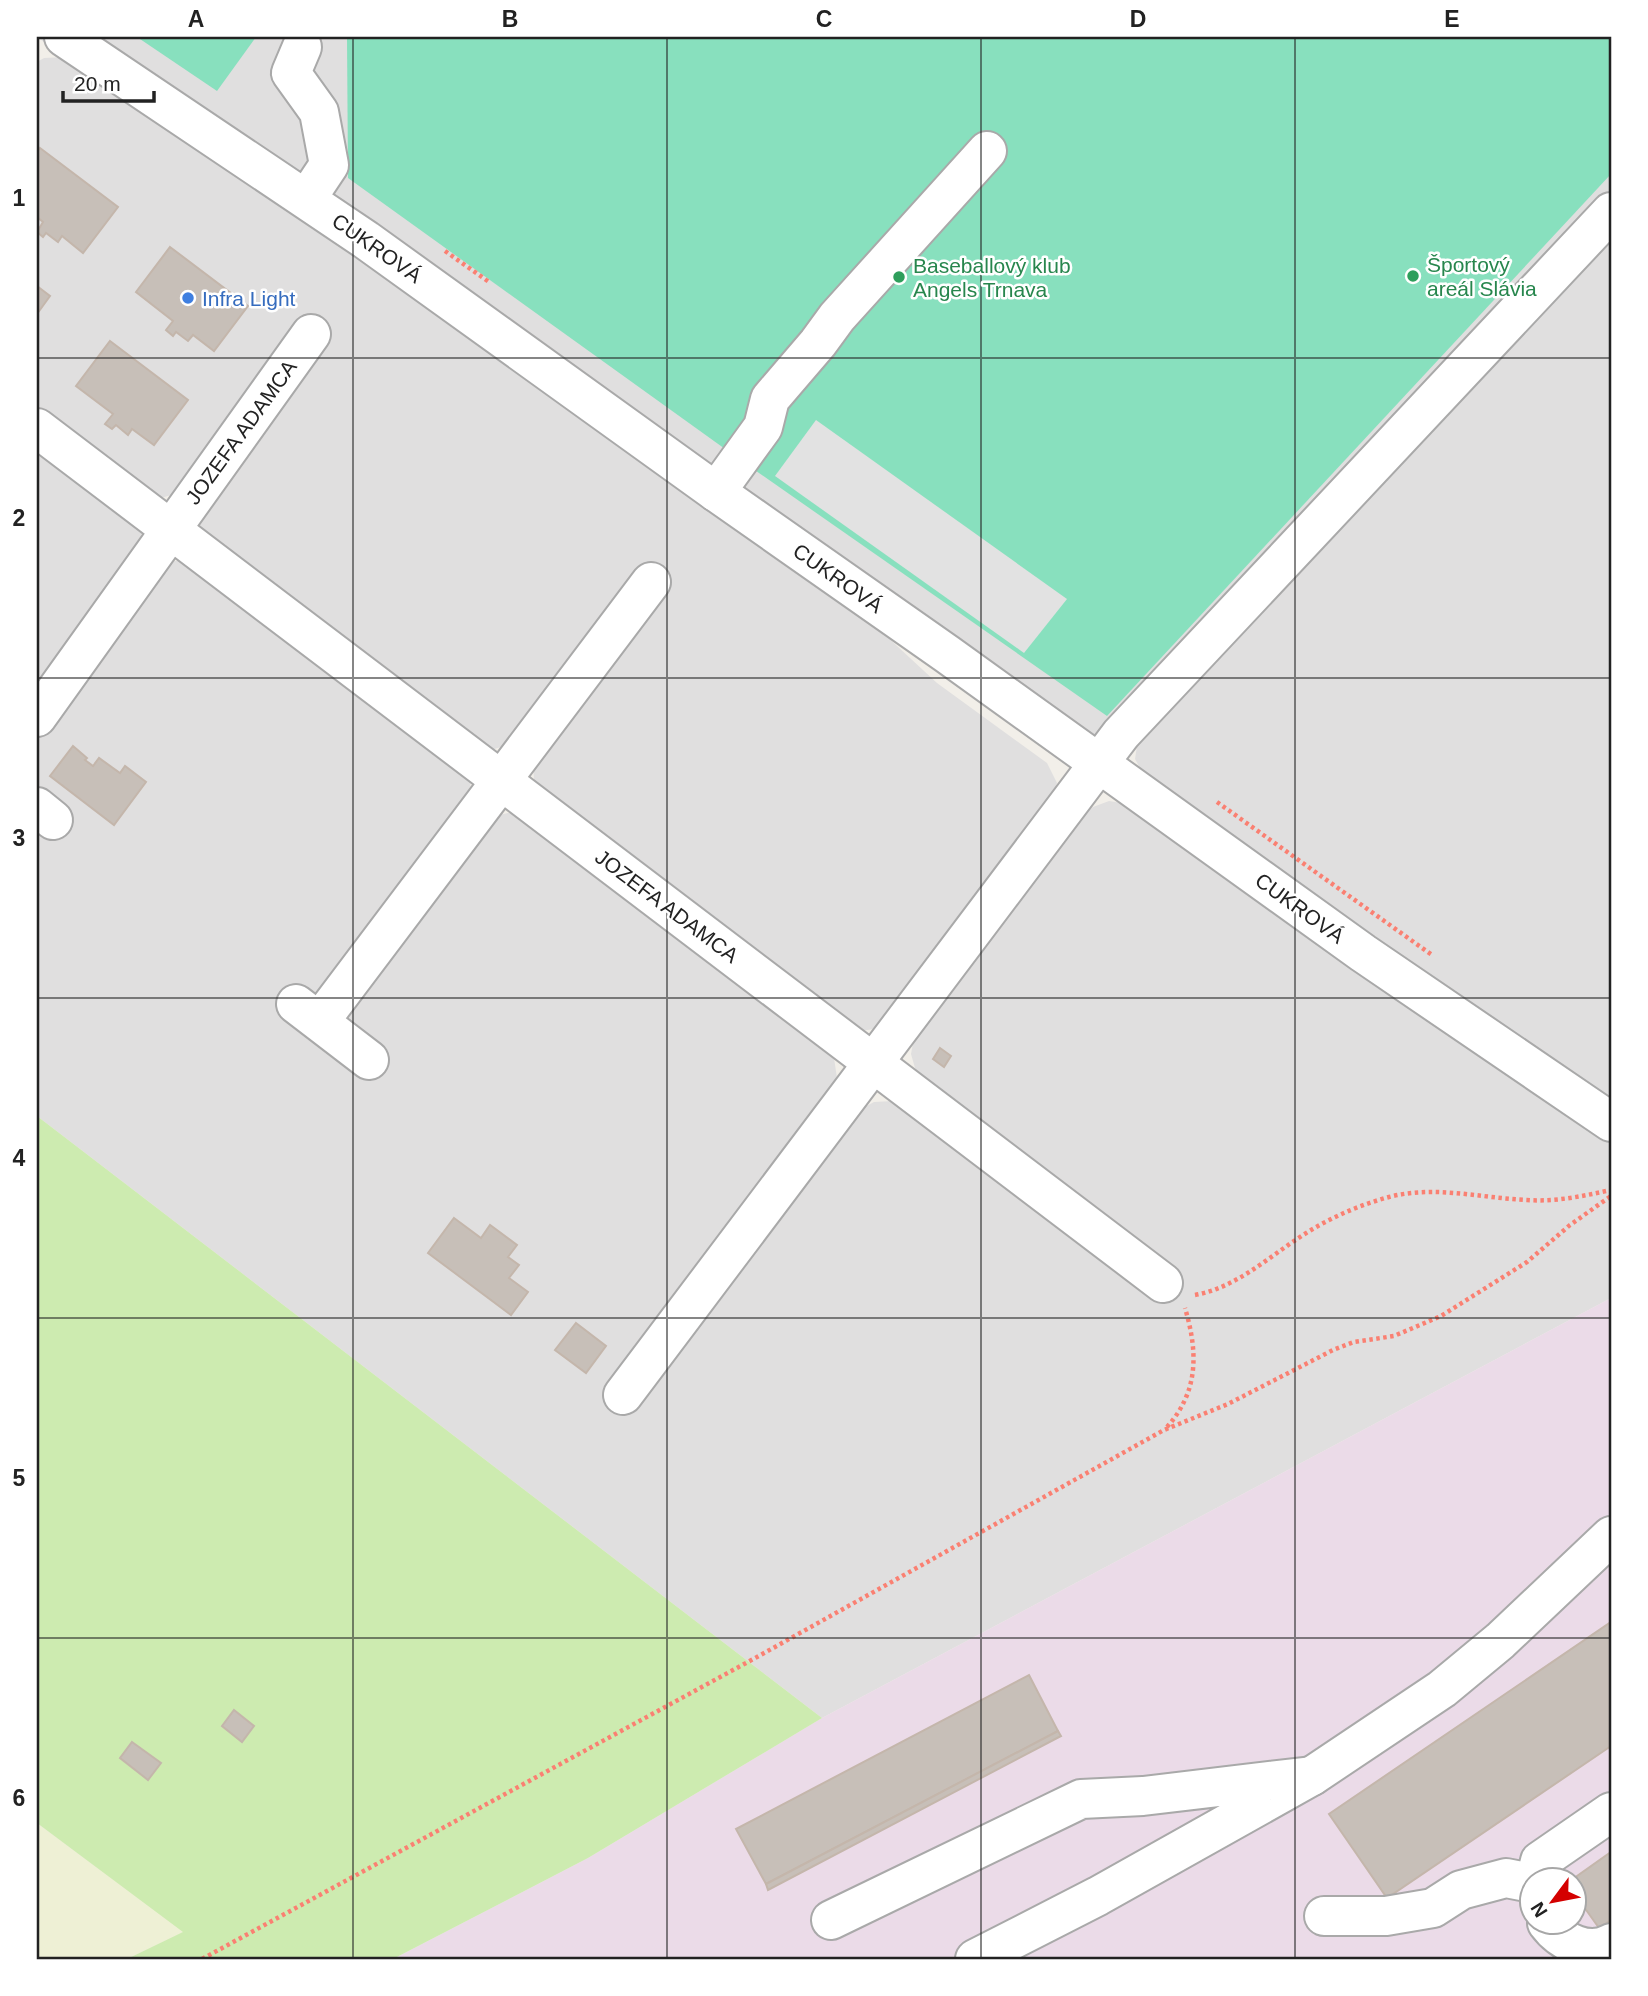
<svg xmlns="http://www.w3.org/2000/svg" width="1648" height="1996" viewBox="0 0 1648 1996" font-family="Helvetica,sans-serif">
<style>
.residential{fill:#e0dfdf}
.industrial{fill:#ebdbe8;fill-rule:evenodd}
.farmland{fill:#eef0d5}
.grass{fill:#cdebb0}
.pitch{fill:#88e0be}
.parking{fill:#e2e2e2}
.building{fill:#c7bfb8;stroke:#c4b6ab;stroke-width:2}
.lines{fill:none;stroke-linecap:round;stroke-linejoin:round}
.minor-casing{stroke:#a9a9a9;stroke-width:42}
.path{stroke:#fa8072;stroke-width:4.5;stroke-dasharray:3.5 3.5;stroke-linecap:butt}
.minor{stroke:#fff;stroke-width:38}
.grid{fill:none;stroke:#222;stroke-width:2;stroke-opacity:0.55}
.leisure-dot{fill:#2e9e5b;stroke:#fff;stroke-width:2.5}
.shop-dot{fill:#3f7fe0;stroke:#fff;stroke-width:2.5}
.labels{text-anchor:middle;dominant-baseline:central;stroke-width:5;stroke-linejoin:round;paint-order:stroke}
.street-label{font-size:21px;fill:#222;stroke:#fff}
.leisure-label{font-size:21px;fill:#27864d;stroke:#fff;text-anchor:start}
.shop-label{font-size:21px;fill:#366cbe;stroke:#fff;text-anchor:start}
.neatline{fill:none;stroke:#222;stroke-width:2.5}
.grid-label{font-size:23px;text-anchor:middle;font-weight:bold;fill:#222}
</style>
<rect width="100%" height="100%" fill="#f2efe9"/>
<g class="residential">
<path d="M 37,37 L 1611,37 L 1611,1101 L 1288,880 L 1150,778 L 1140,768 L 1135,759 L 1138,739 L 1078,766 L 869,620 L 937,683 L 1047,763 L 1057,783 L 1051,805 L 887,1021 L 874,1029 L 860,1031 L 542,794 L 534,780 L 533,765 L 511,744 L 491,750 L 204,537 L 199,523 L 178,493 L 161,498 L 146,494 L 37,412 L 37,62 L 44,58 L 65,57 Z"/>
<path d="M 37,446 L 139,524 L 142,536 L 139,551 L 37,694 Z"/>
<path d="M 180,560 L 470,777 L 471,794 L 340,1022 L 495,816 L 512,812 L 822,1043 L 834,1058 L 837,1078 L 830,1094 L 854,1113 L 874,1102 L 893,1101 L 926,1084 L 915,1068 L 911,1054 L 914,1038 L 1079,818 L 1093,807 L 1109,801 L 1128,804 L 1611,1138 L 1611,1298 L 822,1718 L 37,1116 L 37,739 L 157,570 L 166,563 Z"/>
</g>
<path class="industrial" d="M 1611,1298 L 1611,1959 L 393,1959 L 588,1858 L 822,1718 ZM 1532,1881 L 1574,1881 L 1574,1923 L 1532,1923 Z"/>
<path class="farmland" d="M 37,1823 L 184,1932 L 127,1959 L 37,1959 Z"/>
<path class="grass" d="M 37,1116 L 822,1718 L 588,1858 L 393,1959 L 127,1959 L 183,1932 L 37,1823 Z"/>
<g class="pitch">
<path d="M 137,37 L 256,37 L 217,91 Z"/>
<path d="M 347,37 L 1611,37 L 1611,174 L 1107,716 L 739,459 L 348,178 Z"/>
</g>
<path class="parking" d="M 816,420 L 1067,599 L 1024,653 L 775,476 Z"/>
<g class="building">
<path d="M 40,148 L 118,207 L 83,253 L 62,236 L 58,242 L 46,233 L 43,237 L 37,232 L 43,222 L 37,217 L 37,152 Z"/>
<path d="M 170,247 L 248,306 L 214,351 L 193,335 L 188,341 L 176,332 L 173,336 L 166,330 L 173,321 L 136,292 Z"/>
<path d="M 37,286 L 50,296 L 37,314 Z"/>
<path d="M 110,341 L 188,400 L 154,445 L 132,429 L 128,435 L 116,425 L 112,429 L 105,424 L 113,414 L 76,386 Z"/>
<path d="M 73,746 L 87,758 L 85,760 L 93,766 L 99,758 L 120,773 L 125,766 L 146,782 L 114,825 L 50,776 Z"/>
<path d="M 940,1048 L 951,1056 L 944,1067 L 933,1059 Z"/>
<path d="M 454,1218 L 481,1238 L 490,1225 L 517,1245 L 508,1257 L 519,1265 L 509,1278 L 528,1292 L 511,1315 L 428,1253 Z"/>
<path d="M 576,1323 L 606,1346 L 586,1373 L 555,1350 Z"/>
<path d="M 1611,1622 L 1611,1746 L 1387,1898 L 1329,1814 Z"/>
<path d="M 1029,1675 L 1058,1731 L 766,1884 L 736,1829 Z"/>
<path d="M 234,1710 L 254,1726 L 242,1742 L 222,1726 Z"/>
<path d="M 1058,1731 L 1061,1736 L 768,1890 L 766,1884 Z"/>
<path d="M 132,1742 L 161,1763 L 148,1780 L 120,1758 Z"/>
<path d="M 1611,1852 L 1611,1920 L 1599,1928 L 1574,1893 L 1574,1881 L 1570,1881 Z"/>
</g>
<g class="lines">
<defs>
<g id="minor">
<path d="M 64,37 L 366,240 L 716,492 L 947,654 L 1363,953 L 1611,1122"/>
<path d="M 302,47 L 291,73 L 319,112 L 329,165 L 307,198"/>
<path d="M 37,428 L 1163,1283"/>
<path d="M 716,492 L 763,427 L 770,399 L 818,343 L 837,317 L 987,151"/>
<path d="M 37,717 L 311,334"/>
<path d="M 37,807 L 53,820"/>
<path d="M 296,1004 L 369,1060"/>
<path d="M 320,1021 L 651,582"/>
<path d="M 623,1395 L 1121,734 L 1611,212"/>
<path d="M 1312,1776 L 1442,1689 L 1500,1641 L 1611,1536"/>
<path d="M 1535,1881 L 1540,1861 L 1611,1812"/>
<path d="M 1324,1916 L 1386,1916 L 1433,1908 L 1461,1890 L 1506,1878 L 1532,1883"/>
<path d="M 831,1920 L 1081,1799 L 1143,1796 L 1312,1776 L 1098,1896 L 975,1959"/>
<path d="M 1547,1923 C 1561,1942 1589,1956 1611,1943"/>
</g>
</defs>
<use href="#minor" class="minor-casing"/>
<g class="path">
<path d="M 445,251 L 489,282"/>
<path d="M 1217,802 L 1432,955"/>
<path d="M 1195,1295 C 1234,1288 1264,1261 1297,1239 C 1325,1220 1356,1206 1389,1197 C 1435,1185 1480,1198 1527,1200 C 1556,1202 1583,1196 1611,1190"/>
<path d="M 1167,1427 C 1199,1391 1198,1352 1185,1308"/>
<path d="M 202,1959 L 757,1657 L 1164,1430 L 1228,1404 L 1333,1350 L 1354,1342 L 1394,1336 L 1441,1316 L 1527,1262 L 1570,1225 L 1611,1196"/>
</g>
<use href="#minor" class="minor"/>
</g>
<path class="grid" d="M 353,37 L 353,1959M 667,37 L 667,1959M 981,37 L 981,1959M 1295,37 L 1295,1959M 37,358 L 1611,358M 37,678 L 1611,678M 37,998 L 1611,998M 37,1318 L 1611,1318M 37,1638 L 1611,1638"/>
<g class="leisure-dot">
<circle cx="1413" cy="276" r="7"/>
<circle cx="899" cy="277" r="7"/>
</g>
<circle class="shop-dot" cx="188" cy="298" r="7"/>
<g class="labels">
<g class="street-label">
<text transform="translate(377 248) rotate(35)">CUKROVÁ</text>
<text transform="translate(241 432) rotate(-54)">JOZEFA ADAMCA</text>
<text transform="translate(838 578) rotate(35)">CUKROVÁ</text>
<text transform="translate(667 906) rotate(37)">JOZEFA ADAMCA</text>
<text transform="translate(1300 908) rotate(36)">CUKROVÁ</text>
</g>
<g class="leisure-label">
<text x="1427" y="264">Športový<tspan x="1427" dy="24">areál Slávia</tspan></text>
<text x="913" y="265">Baseballový klub<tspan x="913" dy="24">Angels Trnava</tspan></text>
</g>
<g class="shop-label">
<text x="202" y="298">Infra Light</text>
</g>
</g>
<rect width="1648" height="1996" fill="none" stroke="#ffffff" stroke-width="77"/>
<g transform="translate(1553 1901) rotate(238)"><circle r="33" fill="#ffffff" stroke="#a7a7a7" stroke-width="2"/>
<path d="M0-5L12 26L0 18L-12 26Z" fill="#d40000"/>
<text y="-10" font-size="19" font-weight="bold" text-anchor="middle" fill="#222222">N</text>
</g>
<path d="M63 91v10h91v-10" fill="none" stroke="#222222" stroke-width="3.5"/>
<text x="74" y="91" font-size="21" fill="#222222" stroke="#ffffff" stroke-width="5" paint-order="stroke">20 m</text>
<rect x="38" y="38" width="1572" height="1920" class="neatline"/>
<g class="grid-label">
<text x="196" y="27">A</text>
<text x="510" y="27">B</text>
<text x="824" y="27">C</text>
<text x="1138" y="27">D</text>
<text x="1452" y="27">E</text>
<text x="19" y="206">1</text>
<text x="19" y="526">2</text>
<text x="19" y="846">3</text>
<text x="19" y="1166">4</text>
<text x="19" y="1486">5</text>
<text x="19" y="1806">6</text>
</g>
</svg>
